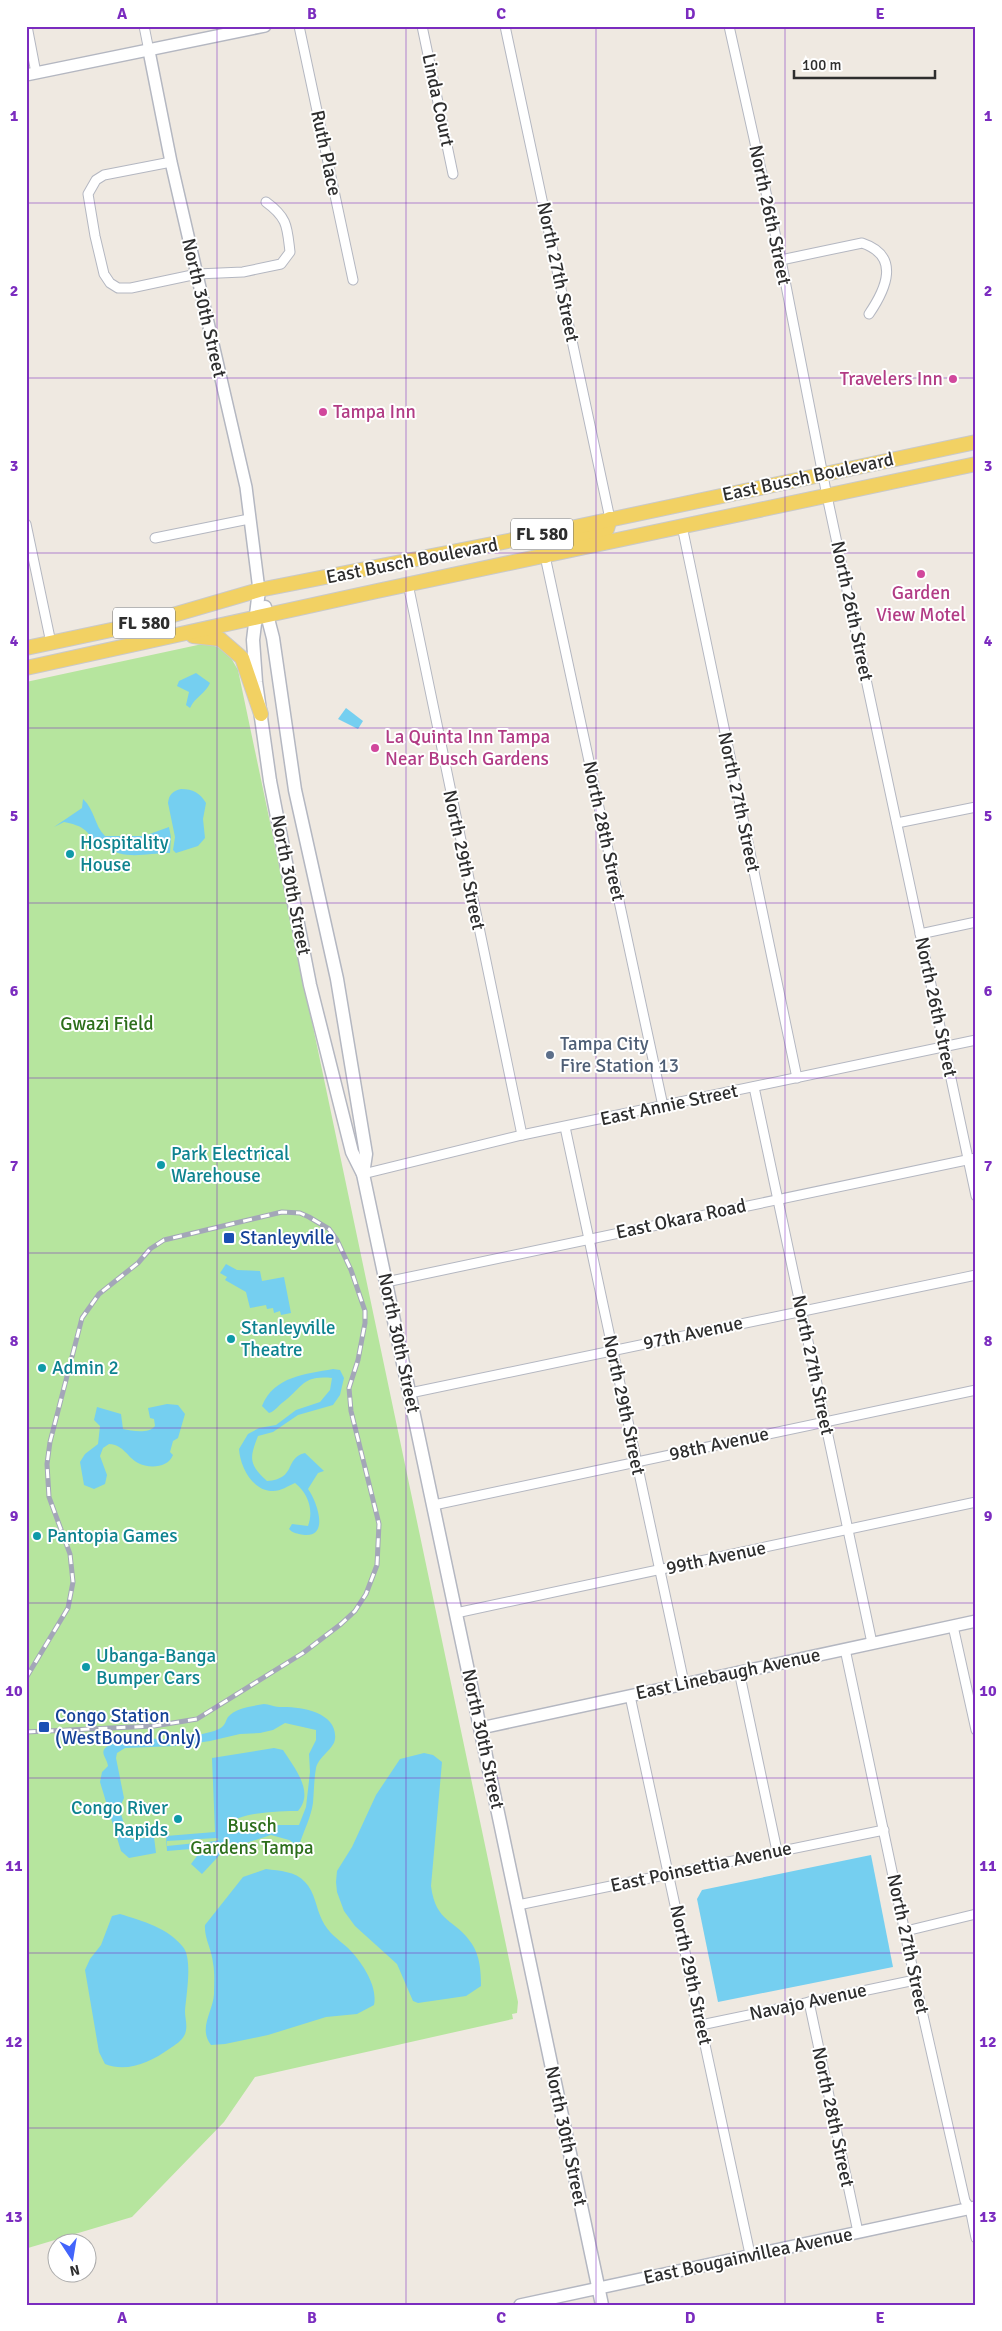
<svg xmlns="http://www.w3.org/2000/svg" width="1002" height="2331" viewBox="0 0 1002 2331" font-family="Signika,sans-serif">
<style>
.green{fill:#b6e59e}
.water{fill:#75cff0;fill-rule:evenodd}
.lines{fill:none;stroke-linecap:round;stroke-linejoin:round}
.minor-casing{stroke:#b4b7c1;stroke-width:11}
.tertiary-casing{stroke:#b4b7c1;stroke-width:14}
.secondary-casing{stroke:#b4b7c1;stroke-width:15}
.primary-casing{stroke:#c9c9c9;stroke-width:16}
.minor{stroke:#fff;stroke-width:9}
.tertiary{stroke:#fff;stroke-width:11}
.secondary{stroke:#fff;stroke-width:12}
.primary{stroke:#f2d163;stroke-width:14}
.rail-casing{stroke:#a3a6b8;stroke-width:5}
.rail{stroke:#fff;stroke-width:3;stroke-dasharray:9;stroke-linecap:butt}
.grid{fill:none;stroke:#7b2cbf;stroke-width:1;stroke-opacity:0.55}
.hotel-dot{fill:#d1479c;stroke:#fff;stroke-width:2}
.culture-dot{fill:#0f9aa8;stroke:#fff;stroke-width:2}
.service-dot{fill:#5c6f8a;stroke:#fff;stroke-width:2}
.transit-dot{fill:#1a4fb4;stroke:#fff;stroke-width:2}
.labels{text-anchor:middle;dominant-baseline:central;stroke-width:4;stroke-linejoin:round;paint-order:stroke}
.shield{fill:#fff;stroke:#6d6d6d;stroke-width:1}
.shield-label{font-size:18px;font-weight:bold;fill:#2e2e2e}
.street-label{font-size:19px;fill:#2e2e2e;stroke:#fff}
.hotel-label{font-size:19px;fill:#b23c85;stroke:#fff;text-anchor:start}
.culture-label{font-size:19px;fill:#0d838f;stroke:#fff;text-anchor:start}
.park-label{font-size:19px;fill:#2c6e1b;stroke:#fff}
.service-label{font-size:19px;fill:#4e5e75;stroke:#fff;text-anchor:start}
.transit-label{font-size:19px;fill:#164399;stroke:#fff;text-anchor:start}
.neatline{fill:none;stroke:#7b2cbf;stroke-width:2}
.grid-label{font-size:16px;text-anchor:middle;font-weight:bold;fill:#7b2cbf}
</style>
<rect width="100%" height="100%" fill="#efe9e1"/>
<path class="green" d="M 207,643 L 227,651 L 238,670 L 518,2002 L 517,2013 L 512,2014 L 513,2019 L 255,2077 L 224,2122 L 132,2217 L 28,2248 L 26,2236 L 26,682 Z"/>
<g class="water">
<path d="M 196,673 L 210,683 C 206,693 195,697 190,708 L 186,705 L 189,692 L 177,686 L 179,681 Z"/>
<path d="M 346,708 L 363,721 L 358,729 L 338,719 Z"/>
<path d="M 181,789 C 193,789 200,793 206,803 L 203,819 L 205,838 L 198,846 L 176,853 L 173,850 L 175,837 L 168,803 C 169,794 173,791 181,789 Z"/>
<path d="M 83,799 C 95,810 94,825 105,836 L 144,836 L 169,827 L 171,837 L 170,853 C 144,853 127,861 102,846 C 85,835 91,827 64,822 L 54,827 L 82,808 Z"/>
<path d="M 226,1264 L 237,1270 L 260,1271 L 262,1281 L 284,1277 L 291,1313 L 281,1315 L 280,1311 L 274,1313 L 273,1308 L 267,1309 L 266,1305 L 250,1308 L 246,1292 L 225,1280 L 227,1277 L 220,1273 Z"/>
<path d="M 333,1369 L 340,1370 L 344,1378 L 340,1395 L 333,1405 L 298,1415 L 273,1432 L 258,1436 C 249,1459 249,1464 267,1481 C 297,1479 284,1458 305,1453 L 324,1471 L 318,1473 L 308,1489 C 318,1503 331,1542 299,1534 C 294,1533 292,1532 289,1529 L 292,1524 L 308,1526 C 314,1510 308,1493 295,1483 C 288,1486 281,1491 273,1491 C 252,1491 240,1466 239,1449 L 248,1434 L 259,1428 L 276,1425 L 296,1410 L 320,1402 L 330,1390 L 332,1378 C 301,1375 303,1388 282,1403 C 277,1407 275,1411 269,1413 L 262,1406 C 274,1376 306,1374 333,1369 Z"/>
<path d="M 167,1404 L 178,1405 L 185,1414 L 178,1438 L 173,1441 L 170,1452 L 173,1455 C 168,1468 149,1469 138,1463 C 127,1457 124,1445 109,1444 L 103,1448 L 100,1456 L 107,1475 L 105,1484 L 94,1489 L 84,1485 L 80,1462 L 85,1454 L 98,1444 L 100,1426 L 94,1420 L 97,1407 L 121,1414 L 123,1429 C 132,1431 149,1434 155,1426 L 154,1419 L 150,1418 L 148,1408 Z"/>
<path d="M 264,1704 C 269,1704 274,1707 279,1707 C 298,1706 338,1711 335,1739 C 334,1749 319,1756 316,1768 C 314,1779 314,1791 313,1803 C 311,1817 304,1830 300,1843 L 295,1844 L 289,1840 L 271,1835 L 246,1843 L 228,1846 L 202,1874 L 191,1864 L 203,1848 L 167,1851 L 166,1836 L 215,1832 L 212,1758 L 274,1748 L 283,1750 C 294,1767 315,1792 298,1811 C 282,1811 237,1812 228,1825 L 229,1830 L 269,1825 L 299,1825 L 306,1807 L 310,1772 L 309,1754 L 316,1740 L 316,1730 L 285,1723 L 273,1730 L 260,1733 L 240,1734 L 210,1741 L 177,1746 L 125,1748 L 117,1753 L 116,1758 L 124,1798 L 120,1807 L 121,1814 L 128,1837 L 132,1839 L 154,1837 L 156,1853 L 129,1858 L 121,1851 L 100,1782 L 102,1772 L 108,1766 C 107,1757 98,1752 108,1746 C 129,1733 158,1742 181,1738 C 189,1736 216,1733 222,1727 C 225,1725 226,1720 228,1717 C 235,1708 253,1706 264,1704 ZM 216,1838 L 219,1839 L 216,1841 L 167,1846 L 167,1841 Z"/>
<path d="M 424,1753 L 433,1755 L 442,1762 L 431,1886 C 436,1924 455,1918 472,1944 C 480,1956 481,1972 481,1986 L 466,1996 L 418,2003 L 413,2001 L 397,1964 L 355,1926 L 344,1911 L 337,1892 L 336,1882 L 337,1871 L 352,1847 L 376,1795 L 400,1759 Z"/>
<path d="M 871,1855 L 893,1967 L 718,2002 L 697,1899 L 702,1890 Z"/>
<path d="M 266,1869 C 280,1871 295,1871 305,1882 C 315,1892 316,1908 322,1920 C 328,1933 338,1939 348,1948 C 362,1962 378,1986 374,2005 L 357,2014 L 326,2017 L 268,2035 L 225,2044 L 211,2045 C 198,2028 213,2012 214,1994 C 214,1984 215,1973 213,1963 C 212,1950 204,1938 205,1925 L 243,1877 Z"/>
<path d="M 120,1914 C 143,1921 168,1928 183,1947 C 193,1959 186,1996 185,2011 C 185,2019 188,2026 185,2034 C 182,2041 175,2045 169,2049 C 151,2062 127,2073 105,2064 L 99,2052 L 85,1970 L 90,1959 L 101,1945 L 112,1916 Z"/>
</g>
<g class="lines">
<defs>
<g id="minor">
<path d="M 27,26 L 36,73"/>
<path d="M 144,26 L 149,51"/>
<path d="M 299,26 L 353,280"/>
<path d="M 422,26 L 453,174"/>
<path d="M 505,26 L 610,519"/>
<path d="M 729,26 L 781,260 L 827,496 L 976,1196"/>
<path d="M 171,162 L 104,175 L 96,180 L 88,194 L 95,236 L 104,274 L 110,283 L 118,288 L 131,288 L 197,274 L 243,272 L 281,264 L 290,252 C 287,227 288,218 266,202"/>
<path d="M 781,260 L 862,243 C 901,256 886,289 869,314"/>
<path d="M 26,524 L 51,643"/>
<path d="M 682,526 L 797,1078"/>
<path d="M 155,538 L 249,519"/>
<path d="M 545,556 L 663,1106"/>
<path d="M 408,584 L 522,1135"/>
<path d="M 897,823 L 976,807"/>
<path d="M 920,934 L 976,922"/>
<path d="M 754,1087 L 872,1643"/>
<path d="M 565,1127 L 684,1683"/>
<path d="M 363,1174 L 522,1135 L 976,1040"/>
<path d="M 386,1282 L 976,1158"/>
<path d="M 410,1393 L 976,1275"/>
<path d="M 434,1505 L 976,1390"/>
<path d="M 456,1613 L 976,1502"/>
<path d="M 953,1626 L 976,1730"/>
<path d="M 845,1649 L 915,1980 L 965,2201 L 970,2208 L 976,2238"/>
<path d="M 739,1671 L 777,1851"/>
<path d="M 630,1696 L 750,2254"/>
<path d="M 518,1905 L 884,1830"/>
<path d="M 906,1931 L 976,1914"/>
<path d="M 809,2002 L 858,2232"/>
<path d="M 701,2025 L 915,1980"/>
</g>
<g id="tertiary">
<path d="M 149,51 L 171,162 L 246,487 L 259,590"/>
<path d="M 26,75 L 265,26"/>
<path d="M 481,1728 L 976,1621"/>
<path d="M 520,2305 L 976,2207"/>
</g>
<g id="secondary">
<path d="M 259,590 L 253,640 L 256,682 L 270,781 L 310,985 L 352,1152 L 363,1174 L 602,2305"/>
<path d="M 265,607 L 273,638 L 295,790 L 337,979 L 366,1154 L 363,1174"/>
</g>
<g id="primary">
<path d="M 545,556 L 547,547 L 552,544 L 602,533 L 607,529 L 610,519"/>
<path d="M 193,636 L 220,639 L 242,658 L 261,714"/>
<path d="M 26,648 L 149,622 L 259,590 L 533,536 L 976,442"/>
<path d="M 26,668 L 377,591 L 976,464"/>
</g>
</defs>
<use href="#minor" class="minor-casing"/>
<use href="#tertiary" class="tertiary-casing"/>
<use href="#secondary" class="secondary-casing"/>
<use href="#primary" class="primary-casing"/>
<use href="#minor" class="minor"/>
<use href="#tertiary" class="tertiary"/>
<use href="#secondary" class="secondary"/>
<use href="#primary" class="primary"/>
<defs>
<path id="rail" d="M 26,1678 L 68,1608 L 73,1582 L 70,1554 L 49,1497 L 47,1464 L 50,1442 L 82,1318 L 99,1294 L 138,1263 L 150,1249 L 164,1240 L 282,1212 L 300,1213 L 309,1217 L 329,1229 L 337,1240 L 351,1270 L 365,1311 L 365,1323 L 358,1360 L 349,1388 L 351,1411 L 379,1524 L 377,1565 L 366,1594 L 355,1611 L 341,1624 L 303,1653 L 197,1719 L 154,1726 L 26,1732"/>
</defs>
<use href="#rail" class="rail-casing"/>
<use href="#rail" class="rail"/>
</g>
<path class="grid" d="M 217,26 L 217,2305M 406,26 L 406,2305M 596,26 L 596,2305M 785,26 L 785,2305M 26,203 L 976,203M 26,378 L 976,378M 26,553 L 976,553M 26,728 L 976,728M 26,903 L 976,903M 26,1078 L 976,1078M 26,1253 L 976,1253M 26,1428 L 976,1428M 26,1603 L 976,1603M 26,1778 L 976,1778M 26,1953 L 976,1953M 26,2128 L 976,2128"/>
<g class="hotel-dot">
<circle cx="953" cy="379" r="5"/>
<circle cx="323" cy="412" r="5"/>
<circle cx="921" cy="574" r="5"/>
<circle cx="375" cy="748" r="5"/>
</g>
<g class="culture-dot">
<circle cx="70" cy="854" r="5"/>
<circle cx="161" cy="1165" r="5"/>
<circle cx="231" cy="1339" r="5"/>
<circle cx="42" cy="1368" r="5"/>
<circle cx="37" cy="1536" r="5"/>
<circle cx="86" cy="1667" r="5"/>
<circle cx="178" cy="1819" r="5"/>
</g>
<circle class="service-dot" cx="550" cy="1055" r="5"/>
<g class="transit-dot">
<rect x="223" y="1232" width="12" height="12" rx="2.5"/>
<rect x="38" y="1721" width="12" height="12" rx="2.5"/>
</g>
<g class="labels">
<g class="shield">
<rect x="511" y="518.5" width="62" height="31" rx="4"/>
<rect x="113" y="607.5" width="62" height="31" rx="4"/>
</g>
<g class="shield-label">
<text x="542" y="534">FL 580</text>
<text x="144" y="623">FL 580</text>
</g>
<g class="street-label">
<text transform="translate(438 100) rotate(78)">Linda Court</text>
<text transform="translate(326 153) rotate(78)">Ruth Place</text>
<text transform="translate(770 215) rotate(78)">North 26th Street</text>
<text transform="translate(558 272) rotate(78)">North 27th Street</text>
<text transform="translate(204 308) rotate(77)">North 30th Street</text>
<text transform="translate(808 477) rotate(-12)">East Busch Boulevard</text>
<text transform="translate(412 561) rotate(-11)">East Busch Boulevard</text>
<text transform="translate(852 611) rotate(78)">North 26th Street</text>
<text transform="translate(739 802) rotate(78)">North 27th Street</text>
<text transform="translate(604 831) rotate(78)">North 28th Street</text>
<text transform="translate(464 860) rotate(78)">North 29th Street</text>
<text transform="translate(291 885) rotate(79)">North 30th Street</text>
<text transform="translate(936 1007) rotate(78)">North 26th Street</text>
<text transform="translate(669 1105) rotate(-12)">East Annie Street</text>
<text transform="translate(681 1219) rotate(-12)">East Okara Road</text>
<text transform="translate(693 1333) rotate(-12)">97th Avenue</text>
<text transform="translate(399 1343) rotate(78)">North 30th Street</text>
<text transform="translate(813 1365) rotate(78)">North 27th Street</text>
<text transform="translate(624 1405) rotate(78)">North 29th Street</text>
<text transform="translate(719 1444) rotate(-12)">98th Avenue</text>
<text transform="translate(716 1558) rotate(-12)">99th Avenue</text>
<text transform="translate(728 1674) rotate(-12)">East Linebaugh Avenue</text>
<text transform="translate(483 1739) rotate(78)">North 30th Street</text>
<text transform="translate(701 1867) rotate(-12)">East Poinsettia Avenue</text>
<text transform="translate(908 1944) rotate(78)">North 27th Street</text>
<text transform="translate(691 1975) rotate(78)">North 29th Street</text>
<text transform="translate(808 2002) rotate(-12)">Navajo Avenue</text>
<text transform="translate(833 2117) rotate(78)">North 28th Street</text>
<text transform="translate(566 2136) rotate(78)">North 30th Street</text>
<text transform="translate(748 2256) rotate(-12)">East Bougainvillea Avenue</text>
</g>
<g class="hotel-label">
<text x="943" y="379" text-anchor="end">Travelers Inn</text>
<text x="333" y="412">Tampa Inn</text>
<text x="921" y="593" text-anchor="middle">Garden<tspan x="921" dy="22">View Motel</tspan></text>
<text x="385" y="737">La Quinta Inn Tampa<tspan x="385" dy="22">Near Busch Gardens</tspan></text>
</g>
<g class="culture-label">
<text x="80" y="843">Hospitality<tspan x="80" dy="22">House</tspan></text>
<text x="171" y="1154">Park Electrical<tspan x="171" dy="22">Warehouse</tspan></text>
<text x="241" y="1328">Stanleyville<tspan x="241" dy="22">Theatre</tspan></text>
<text x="52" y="1368">Admin 2</text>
<text x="47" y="1536">Pantopia Games</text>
<text x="96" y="1656">Ubanga-Banga<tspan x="96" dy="22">Bumper Cars</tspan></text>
<text x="168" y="1808" text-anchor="end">Congo River<tspan x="168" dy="22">Rapids</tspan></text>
</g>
<g class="park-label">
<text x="107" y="1024">Gwazi Field</text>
<text x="252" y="1826">Busch<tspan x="252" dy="22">Gardens Tampa</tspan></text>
</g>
<g class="service-label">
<text x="560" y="1044">Tampa City<tspan x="560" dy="22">Fire Station 13</tspan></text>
</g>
<g class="transit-label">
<text x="240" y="1238">Stanleyville</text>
<text x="55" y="1716">Congo Station<tspan x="55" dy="22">(WestBound Only)</tspan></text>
</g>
</g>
<rect width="1002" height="2331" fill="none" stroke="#ffffff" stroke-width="55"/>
<g transform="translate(72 2258) rotate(168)"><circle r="24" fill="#ffffff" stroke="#ababab"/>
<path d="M0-4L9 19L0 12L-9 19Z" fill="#4264fb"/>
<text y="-8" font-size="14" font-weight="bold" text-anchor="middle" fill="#2e2e2e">N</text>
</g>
<path d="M794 70v8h141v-8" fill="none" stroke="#2e2e2e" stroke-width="2.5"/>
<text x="802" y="70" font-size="15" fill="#2e2e2e" stroke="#ffffff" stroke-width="4" paint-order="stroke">100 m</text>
<rect x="28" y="28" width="946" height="2276" class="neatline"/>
<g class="grid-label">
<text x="122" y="19">A</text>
<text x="312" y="19">B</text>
<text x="501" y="19">C</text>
<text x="690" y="19">D</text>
<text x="880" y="19">E</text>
<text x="14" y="121">1</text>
<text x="988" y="121">1</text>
<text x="14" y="296">2</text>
<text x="988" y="296">2</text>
<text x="14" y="471">3</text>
<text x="988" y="471">3</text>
<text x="14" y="646">4</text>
<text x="988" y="646">4</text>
<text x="14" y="821">5</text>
<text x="988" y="821">5</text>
<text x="14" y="996">6</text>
<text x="988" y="996">6</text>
<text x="14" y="1171">7</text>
<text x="988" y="1171">7</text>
<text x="14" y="1346">8</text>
<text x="988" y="1346">8</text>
<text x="14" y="1521">9</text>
<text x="988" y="1521">9</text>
<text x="14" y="1696">10</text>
<text x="988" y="1696">10</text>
<text x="14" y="1871">11</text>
<text x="988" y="1871">11</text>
<text x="14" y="2047">12</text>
<text x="988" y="2047">12</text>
<text x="14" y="2222">13</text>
<text x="988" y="2222">13</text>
<text x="122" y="2323">A</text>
<text x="312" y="2323">B</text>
<text x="501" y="2323">C</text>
<text x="690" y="2323">D</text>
<text x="880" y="2323">E</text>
</g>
</svg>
